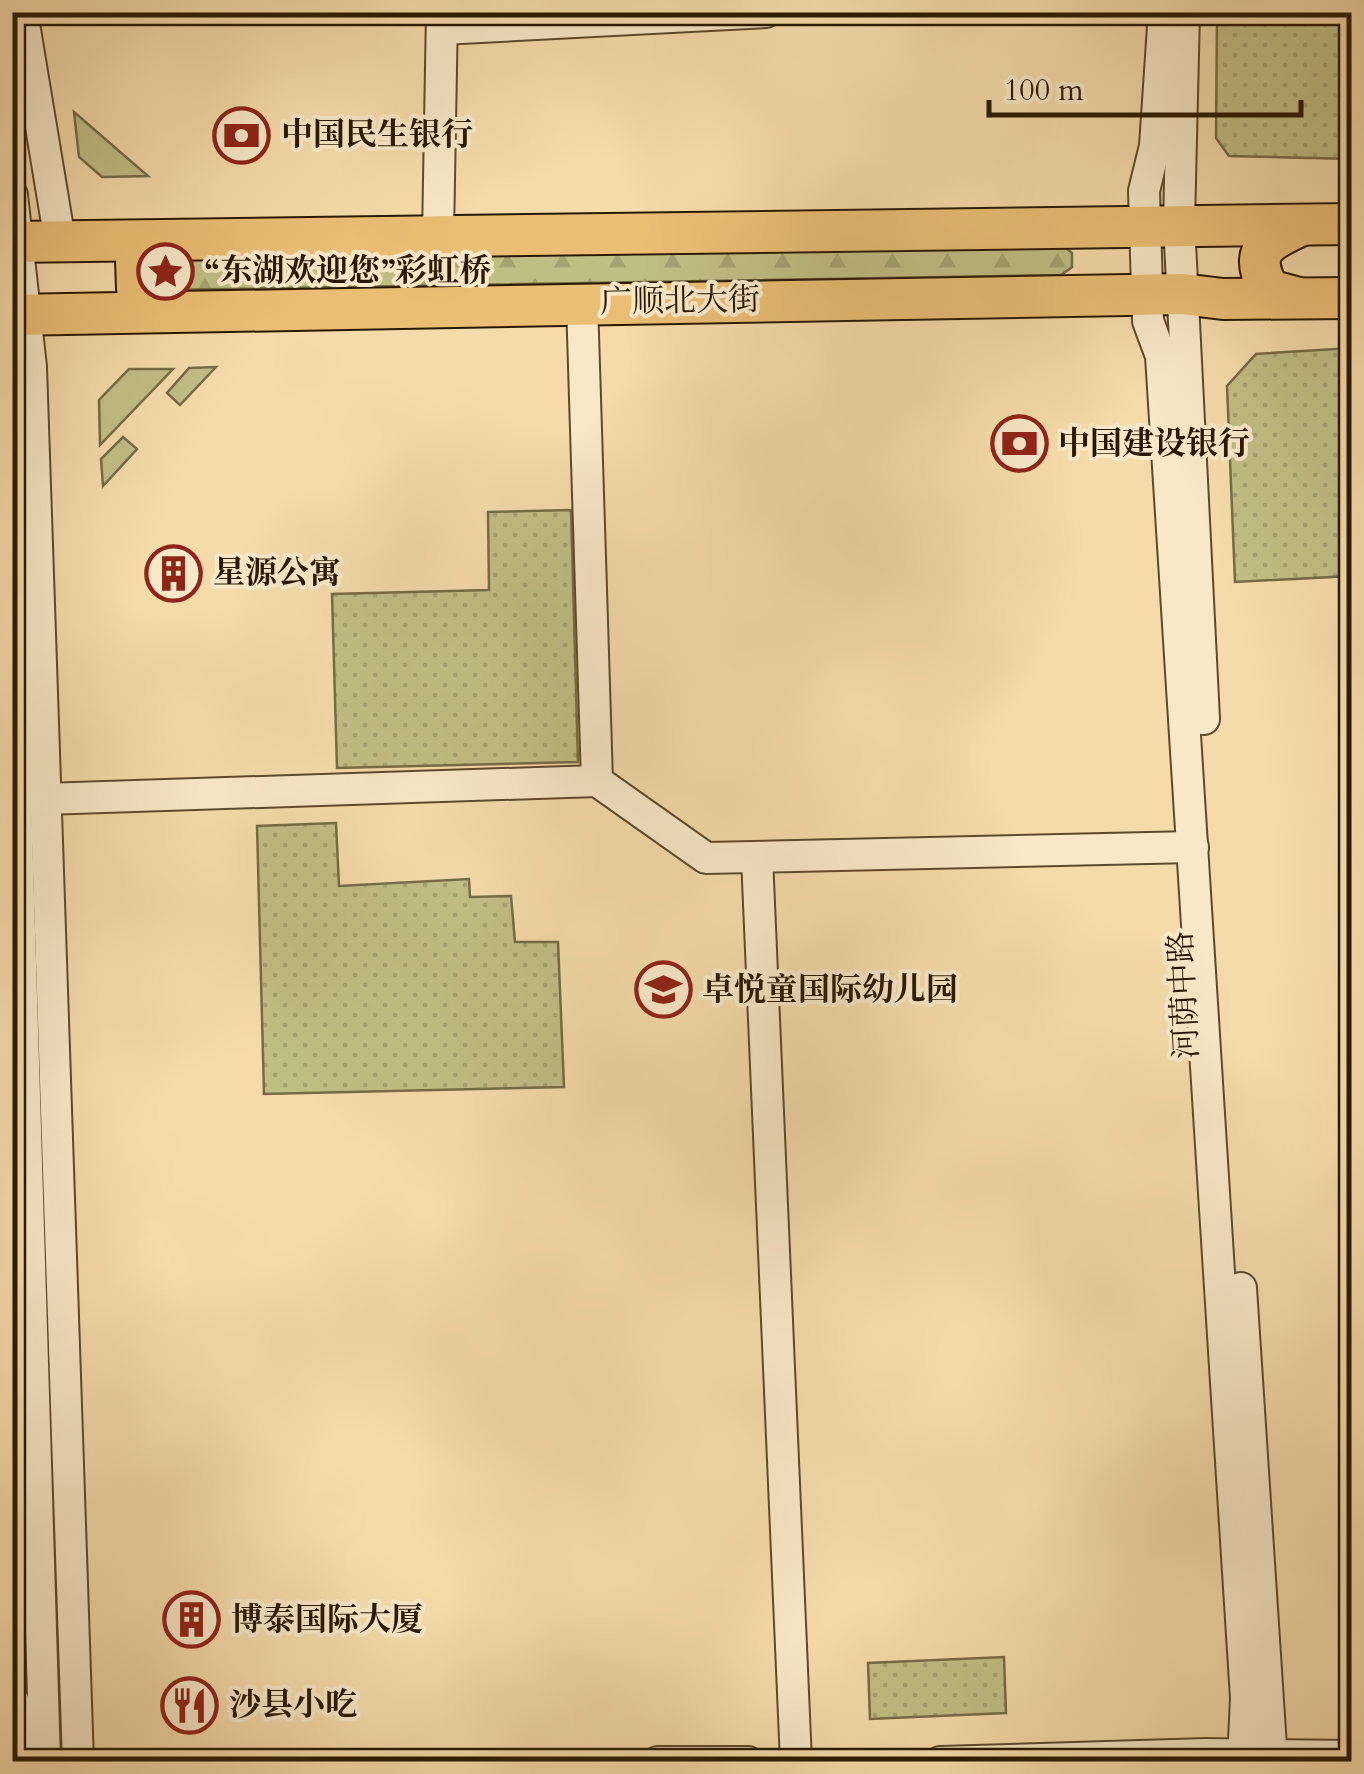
<svg xmlns="http://www.w3.org/2000/svg" width="1364" height="1774" viewBox="0 0 1364 1774" font-family="Cardo,'Noto Serif SC',serif">
<style>
.green{fill:#c1be85;stroke:#766c44;stroke-width:2.5}
.forest{fill:url(#forest-firs);stroke:#766c44;stroke-width:2.5}
.park{fill:url(#park-dots);stroke:#766c44;stroke-width:2.5}
.lines{fill:none;stroke-linecap:round;stroke-linejoin:round}
.minor-casing{stroke:#5d4a2c;stroke-width:34}
.major-casing{stroke:#2a1902;stroke-width:44}
.minor{stroke:#f8e8c8;stroke-width:30}
.major{stroke:#eabe75;stroke-width:40}
.labels{text-anchor:middle;dominant-baseline:central;stroke-width:8;stroke-linejoin:round;paint-order:stroke}
.poi-label{font-size:32px;font-weight:bold;fill:#2a1902;stroke:#f8e8c8;text-anchor:start}
.street-label{font-size:32px;fill:#2a1902;stroke:#f8e8c8}
</style>
<defs>
<pattern id="forest-firs" width="22" height="20" patternUnits="userSpaceOnUse" patternTransform="scale(2.5)"><rect width="22" height="20" fill="#c1be85"/><path d="M5 1l3.5 6h-7zM16 11l3.5 6h-7z" fill="#a6a371"/></pattern>
<pattern id="park-dots" width="8" height="8" patternUnits="userSpaceOnUse" patternTransform="scale(2.5)"><rect width="8" height="8" fill="#c1be85"/><path d="M2 2h.1M6 6h.1" fill="none" stroke="#a6a371" stroke-width="1.8" stroke-linecap="round"/></pattern>
</defs>
<rect width="100%" height="100%" fill="#f5dbaa"/>
<filter id="stains"><feTurbulence type="fractalNoise" baseFrequency=".002" numOctaves="4"/><feColorMatrix values="0 0 0 0 .2 0 0 0 0 .09 0 0 0 0 .02 0 0 0 .5 -.17"/></filter>
<radialGradient id="worn" r=".72"><stop offset=".6" stop-color="#630" stop-opacity="0"/><stop offset="1" stop-color="#630" stop-opacity=".3"/></radialGradient>
<g class="green">
<path d="M 74,112 L 148,176 L 102,177 L 79,157 Z"/>
<path d="M 216,367 L 180,405 L 167,393 L 189,368 Z"/>
<path d="M 129,369 L 173,369 L 100,445 L 99,400 Z"/>
<path d="M 123,437 L 137,449 L 103,486 L 101,459 Z"/>
</g>
<path class="forest" d="M 1061,243 L 1072,253 L 1072,267 L 1061,275 L 163,290 L 146,283 L 161,257 Z"/>
<g class="park">
<path d="M 1217,13 L 1351,13 L 1351,159 L 1229,156 L 1216,138 Z"/>
<path d="M 1351,348 L 1351,576 L 1235,582 L 1227,386 L 1256,354 Z"/>
<path d="M 571,510 L 578,762 L 337,768 L 332,594 L 489,590 L 488,512 Z"/>
<path d="M 336,823 L 339,886 L 469,879 L 470,897 L 511,896 L 515,942 L 558,942 L 564,1087 L 264,1094 L 257,826 Z"/>
<path d="M 1004,1657 L 1006,1713 L 870,1719 L 868,1663 Z"/>
</g>
<g class="lines">
<defs>
<g id="minor">
<path d="M 22,12 L 60,241"/>
<path d="M 1164,12 L 1155,146 L 1144,191 L 1148,321 L 1161,356 L 1246,1698 L 1243,1762"/>
<path d="M 1184,12 L 1179,223 L 1204,719"/>
<path d="M 442,29 L 766,12"/>
<path d="M 12,195 L 31,367 L 78,1762"/>
<path d="M 438,236 L 442,12"/>
<path d="M 582,302 L 597,781"/>
<path d="M 12,664 L 45,1762"/>
<path d="M 44,799 L 597,781 L 706,858 L 1193,847"/>
<path d="M 757,857 L 796,1762"/>
<path d="M 1241,1288 L 1272,1762"/>
<path d="M 12,1698 L 39,1760"/>
<path d="M 658,1762 L 748,1762"/>
<path d="M 940,1762 L 1206,1754 L 1352,1756"/>
</g>
<g id="major">
<path d="M 170,240 L 136,259 L 137,289 L 170,311"/>
<path d="M 12,242 L 1352,224"/>
<path d="M 1299,298 L 1269,290 C 1247,250 1267,241 1302,225"/>
<path d="M 12,315 L 1182,294 L 1223,299 L 1352,298"/>
</g>
</defs>
<use href="#minor" class="minor-casing"/>
<use href="#major" class="major-casing"/>
<use href="#minor" class="minor"/>
<use href="#major" class="major"/>
</g>
<defs>
<symbol id="bank-ring" viewBox="-11 -11 22 22"><circle r="9.5" fill="#f8e8c8" stroke="#8f2418" stroke-width="1.5"/><path d="M-6-4H6V4H-6ZM0-2.3a2.3 2.3 0 1 0 0 4.6a2.3 2.3 0 1 0 0-4.6Z" fill="#8f2418"/></symbol>
<symbol id="sight-ring" viewBox="-11 -11 22 22"><circle r="9.5" fill="#f8e8c8" stroke="#8f2418" stroke-width="1.5"/><path d="M0-6L1.8-2.2L6-1.7L2.9 1.2L3.7 5.4L0 3.3L-3.7 5.4L-2.9 1.2L-6-1.7L-1.8-2.2Z" fill="#8f2418"/></symbol>
<symbol id="building-ring" viewBox="-11 -11 22 22"><circle r="9.5" fill="#f8e8c8" stroke="#8f2418" stroke-width="1.5"/><path d="M-4-6H4V6H1V3H-1V6H-4ZM-2.5-4.3h1.7v1.8h-1.7ZM.8-4.3h1.7v1.8H.8ZM-2.5-1h1.7V.8h-1.7ZM.8-1h1.7V.8H.8Z" fill="#8f2418"/></symbol>
<symbol id="school-ring" viewBox="-11 -11 22 22"><circle r="9.5" fill="#f8e8c8" stroke="#8f2418" stroke-width="1.5"/><path d="M0-5L7-2L0 1L-7-2ZM-4 1L0 2.5L4 1V4Q0 6-4 4Z" fill="#8f2418"/></symbol>
<symbol id="restaurant-ring" viewBox="-11 -11 22 22"><circle r="9.5" fill="#f8e8c8" stroke="#8f2418" stroke-width="1.5"/><path d="M-5-6h1v4h1v-4h1v4h1v-4h1v5L-1.5 .5V6h-2V.5L-5-1ZM5-6V6H3V1.5H1.5Q1.5-4 5-6Z" fill="#8f2418"/></symbol>
</defs>
<g fill-rule="evenodd">
<use href="#bank-ring" x="210" y="104" width="63" height="63"/>
<use href="#sight-ring" x="134" y="240" width="63" height="63"/>
<use href="#bank-ring" x="988" y="412" width="63" height="63"/>
<use href="#building-ring" x="142" y="542" width="63" height="63"/>
<use href="#school-ring" x="632" y="958" width="63" height="63"/>
<use href="#building-ring" x="160" y="1588" width="63" height="63"/>
<use href="#restaurant-ring" x="158" y="1674" width="63" height="63"/>
</g>
<g class="labels">
<g class="poi-label">
<text x="281" y="135">中国民生银行</text>
<text x="205" y="271">“东湖欢迎您”彩虹桥</text>
<text x="1058" y="444">中国建设银行</text>
<text x="213" y="573">星源公寓</text>
<text x="702" y="990">卓悦童国际幼儿园</text>
<text x="231" y="1620">博泰国际大厦</text>
<text x="229" y="1705">沙县小吃</text>
</g>
<g class="street-label">
<text transform="translate(680 301) rotate(-1)">广顺北大街</text>
<text transform="translate(1184 995) rotate(-93)">河荫中路</text>
</g>
</g>
<rect width="1364" height="1774" fill="none" stroke="#f5dbaa" stroke-width="50"/>
<rect x="15" y="15" width="1334" height="1744" fill="none" stroke="#2a1902" stroke-width="5"/>
<rect x="25" y="25" width="1314" height="1724" fill="none" stroke="#2a1902" stroke-width="2.5"/>
<path d="M989 100v15h312v-15" fill="none" stroke="#2a1902" stroke-width="5"/>
<text x="1004" y="100" font-size="30" fill="#2a1902" stroke="#f8e8c8" stroke-width="8" paint-order="stroke">100 m</text>
<rect width="100%" height="100%" filter="url(#stains)"/>
<rect width="100%" height="100%" fill="url(#worn)"/>
</svg>
